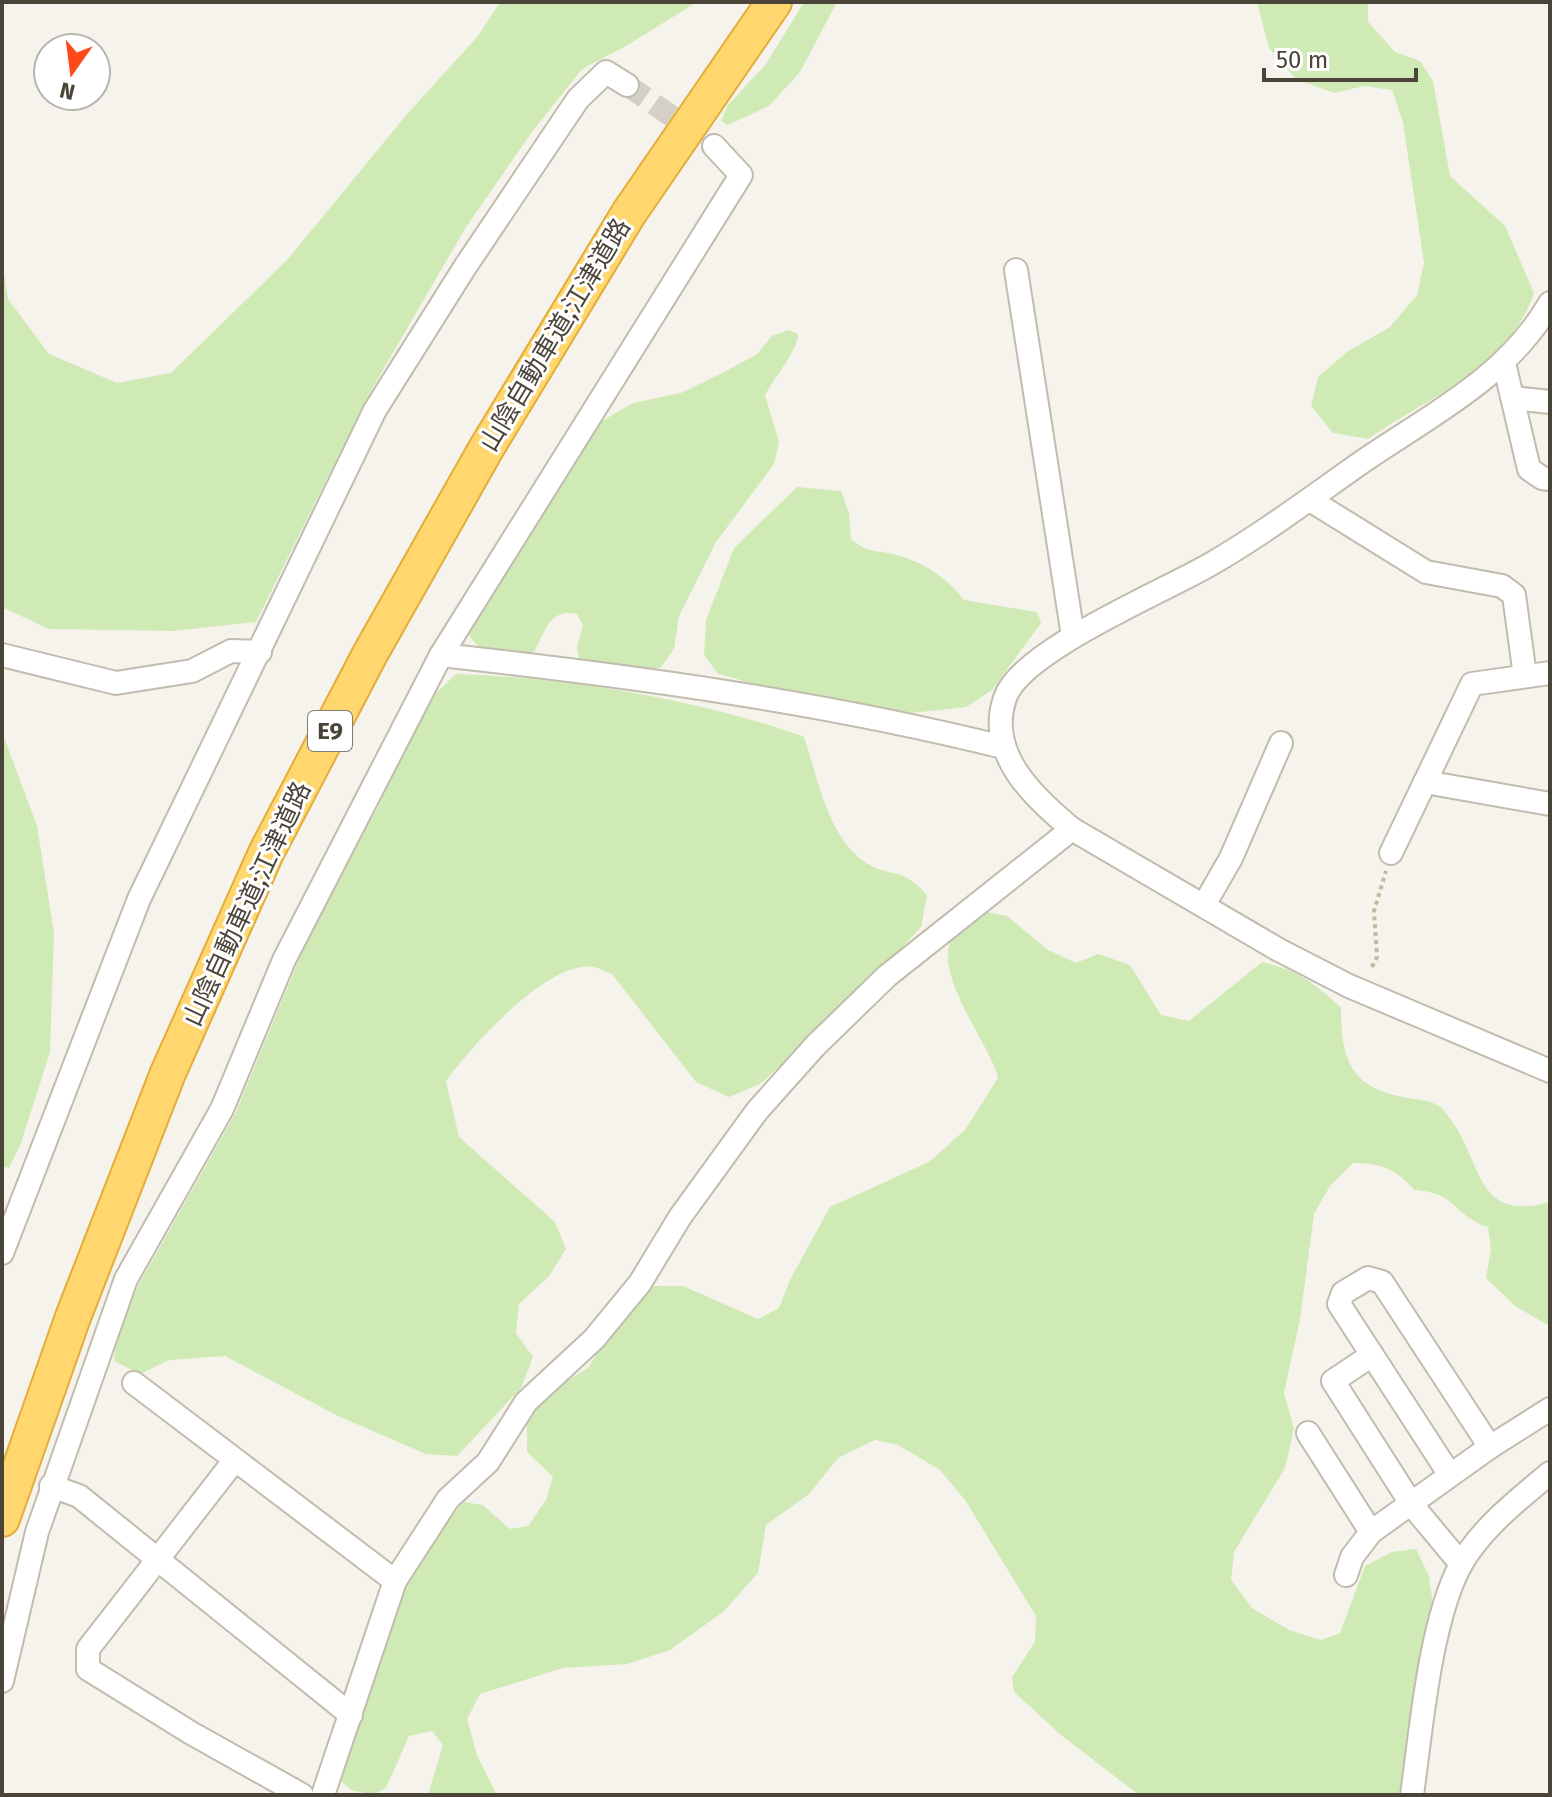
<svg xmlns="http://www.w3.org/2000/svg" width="1552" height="1797" viewBox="0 0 1552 1797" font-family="'Fira Sans','Noto Sans JP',sans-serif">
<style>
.green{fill:#cfeab4}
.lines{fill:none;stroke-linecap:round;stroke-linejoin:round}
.minor-tunnel{stroke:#d4d0c8;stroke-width:22;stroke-dasharray:22 11;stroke-linecap:butt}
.minor-casing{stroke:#c2bcae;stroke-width:26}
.highway-casing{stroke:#e2ad3a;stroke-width:38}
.path{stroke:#c4b99e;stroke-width:4;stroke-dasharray:4 4;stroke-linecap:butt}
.minor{stroke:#fff;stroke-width:22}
.highway{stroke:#ffd76e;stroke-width:34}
.labels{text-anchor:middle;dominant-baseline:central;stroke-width:6;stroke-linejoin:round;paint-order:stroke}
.shield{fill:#fff;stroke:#817d74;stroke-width:2}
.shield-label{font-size:24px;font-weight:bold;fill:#4b4539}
.street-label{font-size:26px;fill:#4b4539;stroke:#fff}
</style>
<rect width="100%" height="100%" fill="#f6f3ec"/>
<g class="green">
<path d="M 500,2 L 697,2 L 626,46 L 582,69 L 532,132 L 466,227 L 369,394 L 256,622 L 173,631 L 49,629 L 2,607 L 2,262 L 8,299 L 49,354 L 117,383 L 171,373 L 288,259 L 408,113 L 478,36 Z"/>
<path d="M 804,2 L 837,2 L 800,72 L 769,106 L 728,125 L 721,121 L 728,105 L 766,64 Z"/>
<path d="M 1257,2 L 1368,2 L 1368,22 L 1395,52 L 1420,61 L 1433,81 L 1450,176 L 1505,226 L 1534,293 C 1508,369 1429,396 1368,439 L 1333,433 L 1311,406 L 1318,377 L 1347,352 L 1390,327 L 1417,295 L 1424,263 L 1403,122 L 1392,90 L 1364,86 L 1334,93 L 1296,79 L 1269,48 Z"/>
<path d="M 789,330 L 798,334 C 798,350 774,378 765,395 L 779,442 L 774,464 L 716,542 L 679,616 L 674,649 L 661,667 L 644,671 L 579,659 L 577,647 L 583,625 L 577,614 C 550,608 545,631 534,652 C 507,661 478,657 467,630 L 595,425 L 633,403 L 681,393 L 722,373 L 756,355 L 772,336 Z"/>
<path d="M 797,487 L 841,491 L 849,513 L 851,539 C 870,555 876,549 897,555 C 925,563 946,577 964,600 L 1037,612 L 1041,623 L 992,690 L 966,707 L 911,713 L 799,696 L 718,674 L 704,655 L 706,620 L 734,548 Z"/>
<path d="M 456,674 C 565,677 702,700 804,737 C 818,778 828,840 868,864 C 895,879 901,866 927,895 L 921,927 L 880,972 L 760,1084 L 729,1097 L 696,1082 L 612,974 C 606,972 600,968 594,967 C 547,960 471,1047 446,1081 L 459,1137 L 555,1222 L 566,1249 L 549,1276 L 519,1304 L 516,1333 L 533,1357 L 521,1388 L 457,1456 L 426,1454 L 338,1416 L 225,1356 L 169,1360 L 140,1374 L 114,1361 L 116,1339 L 138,1286 L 235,1114 L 314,923 L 376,811 L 427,702 Z"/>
<path d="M 2,732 L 37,826 L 54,933 L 50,1052 L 21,1143 L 9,1168 L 2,1166 Z"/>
<path d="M 987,912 L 1007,916 L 1048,950 L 1076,963 L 1098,954 L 1130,965 L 1161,1015 L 1189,1021 L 1262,962 C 1295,969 1318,985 1341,1008 C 1341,1057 1349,1087 1403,1097 C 1414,1099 1430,1100 1439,1106 C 1444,1109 1448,1116 1451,1120 C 1483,1164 1476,1223 1550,1202 L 1550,1326 L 1515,1306 L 1486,1278 L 1491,1249 L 1488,1227 C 1454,1217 1458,1192 1414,1190 C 1397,1169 1380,1163 1353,1163 L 1330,1186 L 1314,1214 L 1300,1319 L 1284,1393 L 1294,1429 L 1285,1468 L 1234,1552 L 1231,1580 L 1252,1608 L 1289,1630 L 1321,1640 L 1340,1633 L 1365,1566 L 1392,1552 L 1416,1549 L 1429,1576 L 1433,1606 L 1415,1687 L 1399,1795 L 1139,1795 L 1061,1735 L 1014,1692 L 1012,1677 L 1035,1642 L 1036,1616 L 965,1500 L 940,1470 L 898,1445 L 875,1440 L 838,1458 L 809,1494 L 766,1525 L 758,1573 L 723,1612 L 670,1650 L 627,1664 L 563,1668 L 480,1694 L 467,1719 L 477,1755 L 497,1795 L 428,1795 L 443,1745 L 432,1731 L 409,1736 L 386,1788 L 373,1795 L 351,1790 L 341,1781 C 365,1690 399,1570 464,1502 L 483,1505 L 510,1529 L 528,1526 L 546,1500 L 553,1477 L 527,1452 L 527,1422 L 544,1395 L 588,1368 L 618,1319 L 651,1286 L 683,1286 L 758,1319 L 779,1308 L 791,1278 L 830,1207 L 929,1162 L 965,1130 L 998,1078 C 991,1043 920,961 960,928 C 967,921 979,917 987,912 Z"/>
</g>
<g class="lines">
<path class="minor-tunnel" d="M 627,85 L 714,146"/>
<defs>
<g id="minor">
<path d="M 1016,270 L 1073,636"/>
<path d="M 1550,303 C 1507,378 1430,415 1362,462 C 1312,497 1263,534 1211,564 C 1165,591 1020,651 1005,698 C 986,753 1033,797 1072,829 L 1279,950 L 1349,986 L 1550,1071"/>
<path d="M 1504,363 L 1529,469 L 1542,478 L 1550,479"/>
<path d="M 1513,398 L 1550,402"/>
<path d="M 1310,500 L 1426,572 L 1502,586 L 1514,595 L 1525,676"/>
<path d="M 2,655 L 116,683 L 192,671 L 231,651 L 260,652"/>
<path d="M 441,655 C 630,676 818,701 1003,747"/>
<path d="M 1425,782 L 1550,804"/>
<path d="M 1391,853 L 1472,684 L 1550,673"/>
<path d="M 1204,905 L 1231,858 L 1281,743"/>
<path d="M 2,1253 L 139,899 L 375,410 L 465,267 L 578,99 L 606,72 L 627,85"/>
<path d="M 1372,1355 L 1333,1381 L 1412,1505 L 1461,1564"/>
<path d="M 134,1383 L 395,1581"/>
<path d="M 1308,1433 L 1371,1532"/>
<path d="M 234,1461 L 88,1649 L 88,1669 L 191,1733 L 302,1795"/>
<path d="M 1450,1475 L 1339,1304 L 1343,1293 L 1368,1278 L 1382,1282 L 1490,1447"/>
<path d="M 51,1486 L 79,1496 L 351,1715"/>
<path d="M 1346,1575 L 1352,1557 L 1371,1532 L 1490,1447 L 1550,1409"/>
<path d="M 2,1681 L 37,1532 L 126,1279 L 222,1109 L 284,960 L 441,655 L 741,175 L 714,146"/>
<path d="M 323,1795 L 395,1581 L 448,1499 L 488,1462 L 526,1402 L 594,1339 L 640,1283 L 680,1217 L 757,1111 L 815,1046 L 887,976 L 1072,829"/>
<path d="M 1412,1795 C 1421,1730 1430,1623 1460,1566 C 1480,1529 1519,1499 1550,1473"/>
</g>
<path id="highway" d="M 2,1519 L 73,1317 L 168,1073 L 266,853 L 370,654 L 487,447 L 629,213 L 774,2"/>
</defs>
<use href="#minor" class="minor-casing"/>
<use href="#highway" class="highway-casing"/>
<path class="path" d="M 1372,967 L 1377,957 L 1374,911 L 1386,871"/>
<use href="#minor" class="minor"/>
<use href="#highway" class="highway"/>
</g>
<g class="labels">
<rect class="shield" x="308" y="711" width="44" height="40" rx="6"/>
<g class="shield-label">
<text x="330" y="731">E9</text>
</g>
<g class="street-label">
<text transform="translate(555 335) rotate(-59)">山陰自動車道;江津道路</text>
<text transform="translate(247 904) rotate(-65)">山陰自動車道;江津道路</text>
</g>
</g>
<rect width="1552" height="1797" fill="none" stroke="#4b4539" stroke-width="8"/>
<g transform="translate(72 72) rotate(194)"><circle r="38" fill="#ffffff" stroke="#b7b5b0" stroke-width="2"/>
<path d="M0-6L14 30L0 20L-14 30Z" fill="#fe491a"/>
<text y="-12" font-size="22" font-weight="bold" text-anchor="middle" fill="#4b4539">N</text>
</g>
<path d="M1264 68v12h152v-12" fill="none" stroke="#4b4539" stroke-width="4"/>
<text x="1276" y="68" font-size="24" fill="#4b4539" stroke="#ffffff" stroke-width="6" paint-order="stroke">50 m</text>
</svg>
